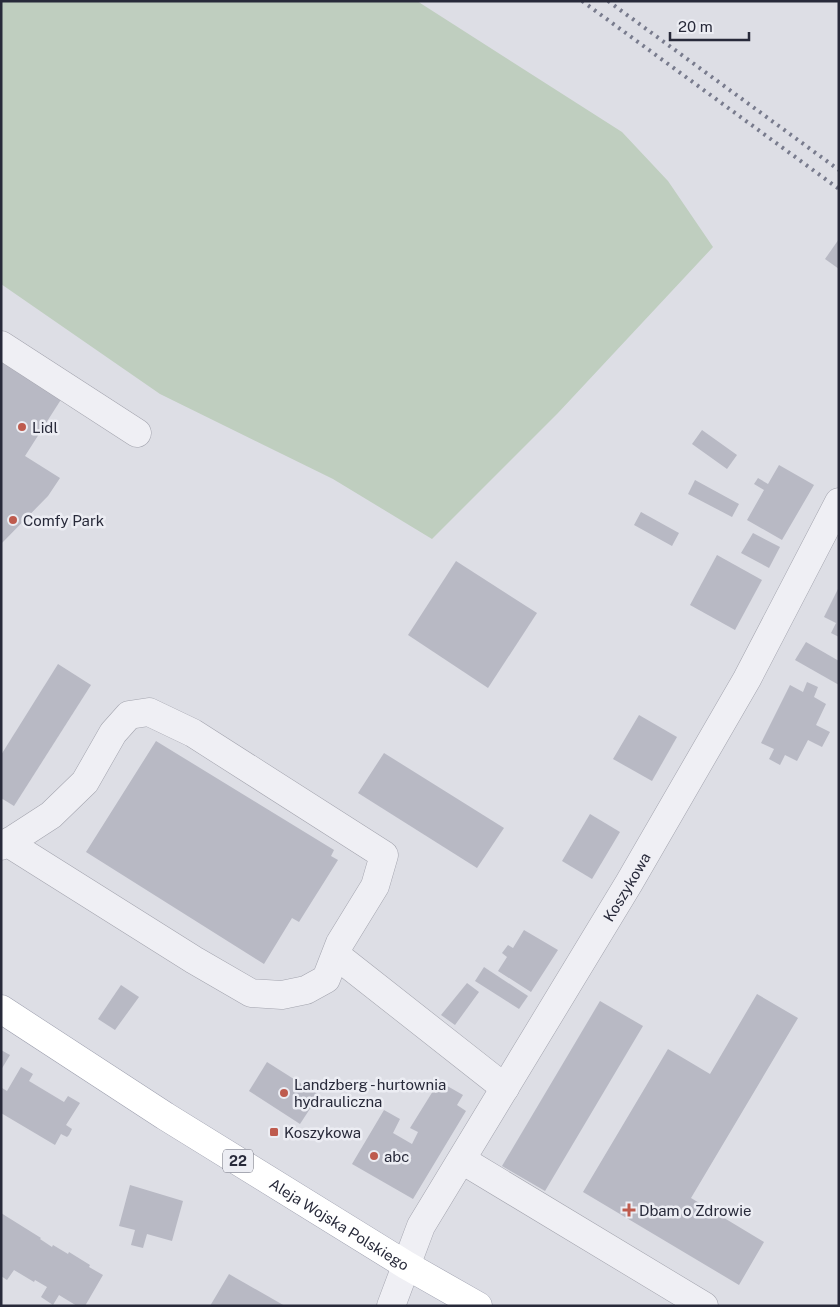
<svg xmlns="http://www.w3.org/2000/svg" width="840" height="1307" viewBox="0 0 840 1307" font-family="'Public Sans',sans-serif">
<style>
.green{fill:#bfcebf}
.building{fill:#b8b9c4}
.lines{fill:none;stroke-linecap:round;stroke-linejoin:round}
.minor-casing{stroke:#a3a4ae;stroke-width:29}
.major-casing{stroke:#9ea0af;stroke-width:29}
.minor{stroke:#efeff4;stroke-width:28}
.major{stroke:#fff;stroke-width:28}
.rail{stroke:#787b8d;stroke-width:4;stroke-dasharray:2.5 5;stroke-linecap:butt}
.poi-dot{fill:#be5b4e;stroke:#ecedf3;stroke-width:2}
.labels{text-anchor:middle;dominant-baseline:central;stroke-width:5;stroke-linejoin:round;paint-order:stroke}
.shield{fill:#ecedf3;stroke:#636472;stroke-width:1}
.shield-label{font-size:14px;font-weight:bold;fill:#282a3a}
.poi-label{font-size:15px;fill:#282a3a;stroke:#ecedf3;text-anchor:start}
.street-label{font-size:15px;fill:#282a3a;stroke:#ecedf3}
</style>
<rect width="100%" height="100%" fill="#dddee5"/>
<path class="green" d="M 1,1 L 417,1 L 622,132 L 668,181 L 713,247 L 558,413 L 432,539 L 333,479 L 160,394 L 1,284 Z"/>
<g class="building">
<path d="M 839,239 L 839,269 L 825,259 Z"/>
<path d="M 1,359 L 62,398 L 25,456 L 60,478 L 48,496 L 1,544 Z"/>
<path d="M 702,430 L 737,455 L 727,469 L 692,444 Z"/>
<path d="M 779,465 L 814,485 L 782,540 L 747,520 L 764,490 L 754,484 L 758,478 L 768,484 Z"/>
<path d="M 695,480 L 739,504 L 732,517 L 688,494 Z"/>
<path d="M 641,512 L 679,533 L 672,546 L 634,525 Z"/>
<path d="M 753,533 L 780,547 L 769,568 L 741,553 Z"/>
<path d="M 717,555 L 762,580 L 735,630 L 690,605 Z"/>
<path d="M 456,561 L 537,613 L 488,688 L 408,635 Z"/>
<path d="M 839,587 L 839,637 L 831,633 L 836,623 L 824,617 Z"/>
<path d="M 806,642 L 839,661 L 839,685 L 795,660 Z"/>
<path d="M 58,664 L 91,685 L 14,806 L 1,798 L 1,755 Z"/>
<path d="M 807,682 L 818,687 L 814,697 L 826,704 L 816,725 L 830,732 L 822,747 L 808,740 L 797,761 L 785,755 L 780,765 L 769,759 L 774,749 L 761,743 L 790,685 L 803,692 Z"/>
<path d="M 639,715 L 677,737 L 652,781 L 613,759 Z"/>
<path d="M 156,741 L 334,850 L 331,856 L 338,860 L 299,922 L 292,918 L 264,964 L 86,852 Z"/>
<path d="M 384,753 L 504,828 L 477,868 L 358,793 Z"/>
<path d="M 590,814 L 620,832 L 592,879 L 562,861 Z"/>
<path d="M 524,930 L 558,950 L 531,992 L 498,971 L 507,957 L 502,953 L 508,945 L 513,948 Z"/>
<path d="M 484,967 L 528,996 L 519,1009 L 475,981 Z"/>
<path d="M 467,983 L 479,992 L 455,1025 L 441,1015 Z"/>
<path d="M 121,985 L 139,997 L 115,1030 L 98,1019 Z"/>
<path d="M 757,994 L 798,1018 L 691,1198 L 764,1242 L 739,1285 L 583,1192 L 668,1049 L 710,1074 Z"/>
<path d="M 600,1001 L 643,1026 L 545,1191 L 502,1166 Z"/>
<path d="M 1,1050 L 10,1055 L 1,1070 Z"/>
<path d="M 267,1062 L 319,1095 L 300,1124 L 249,1091 Z"/>
<path d="M 21,1067 L 33,1074 L 29,1081 L 64,1102 L 68,1096 L 80,1103 L 66,1125 L 72,1129 L 69,1135 L 67,1137 L 61,1134 L 55,1145 L 1,1113 L 1,1090 L 2,1088 L 7,1091 Z"/>
<path d="M 442,1083 L 463,1095 L 457,1105 L 466,1111 L 413,1199 L 352,1164 L 384,1110 L 400,1119 L 393,1133 L 412,1144 L 418,1132 L 410,1128 L 433,1091 L 436,1093 Z"/>
<path d="M 130,1185 L 183,1201 L 172,1241 L 147,1234 L 143,1248 L 131,1245 L 135,1230 L 119,1226 Z"/>
<path d="M 1,1213 L 41,1238 L 40,1239 L 52,1247 L 53,1245 L 68,1254 L 69,1252 L 90,1265 L 89,1267 L 103,1275 L 85,1306 L 77,1306 L 59,1295 L 53,1305 L 41,1297 L 47,1287 L 35,1280 L 34,1282 L 14,1270 L 7,1280 L 1,1276 Z"/>
<path d="M 229,1274 L 285,1306 L 210,1306 Z"/>
</g>
<g class="lines">
<defs>
<g id="minor">
<path d="M 1,345 L 137,433"/>
<path d="M 1,846 L 14,839 L 51,815 L 85,782 L 113,733 L 129,715 L 149,712 L 193,733 L 384,855 L 375,886 L 340,943 L 326,979 L 306,990 L 282,995 L 251,993 L 194,960 L 8,843"/>
<path d="M 336,955 L 505,1088"/>
<path d="M 462,1160 L 704,1306"/>
<path id="s1" d="M 391,1306 L 421,1226 L 629,883 L 747,679 L 839,502"/>
</g>
<g id="major">
<path id="s2" d="M 1,1009 L 165,1116 L 406,1265 L 478,1306"/>
</g>
</defs>
<use href="#minor" class="minor-casing"/>
<use href="#major" class="major-casing"/>
<use href="#minor" class="minor"/>
<use href="#major" class="major"/>
<g class="rail">
<path d="M 582,1 L 839,189"/>
<path d="M 608,1 L 839,170"/>
</g>
</g>
<g class="poi-dot">
<circle cx="22" cy="427" r="5"/>
<circle cx="13" cy="520" r="5"/>
<circle cx="284" cy="1093" r="5"/>
<rect x="269" y="1127" width="10" height="10" rx="2.5"/>
<circle cx="374" cy="1156" r="5"/>
<path d="M626.5 1202.5h5v5h5v5h-5v5h-5v-5h-5v-5h5z"/>
</g>
<g class="labels">
<rect class="shield" x="223" y="1149.5" width="30" height="23" rx="4"/>
<g class="shield-label">
<text x="238" y="1161">22</text>
</g>
<g class="poi-label">
<text x="32" y="427">Lidl</text>
<text x="23" y="520">Comfy Park</text>
<text x="294" y="1084">Landzberg - hurtownia<tspan x="294" dy="17">hydrauliczna</tspan></text>
<text x="284" y="1132">Koszykowa</text>
<text x="384" y="1156">abc</text>
<text x="639" y="1210">Dbam o Zdrowie</text>
</g>
<g class="street-label">
<text stroke="none"><textPath href="#s1" startOffset="482">Koszykowa</textPath></text>
<text stroke="none"><textPath href="#s2" startOffset="401">Aleja Wojska Polskiego</textPath></text>
</g>
</g>
<rect width="840" height="1307" fill="none" stroke="#282a3a" stroke-width="5"/>
<path d="M670 32v8h79v-8" fill="none" stroke="#282a3a" stroke-width="2.5"/>
<text x="678" y="32" font-size="15" fill="#282a3a" stroke="#ecedf3" stroke-width="4" paint-order="stroke">20 m</text>
</svg>
